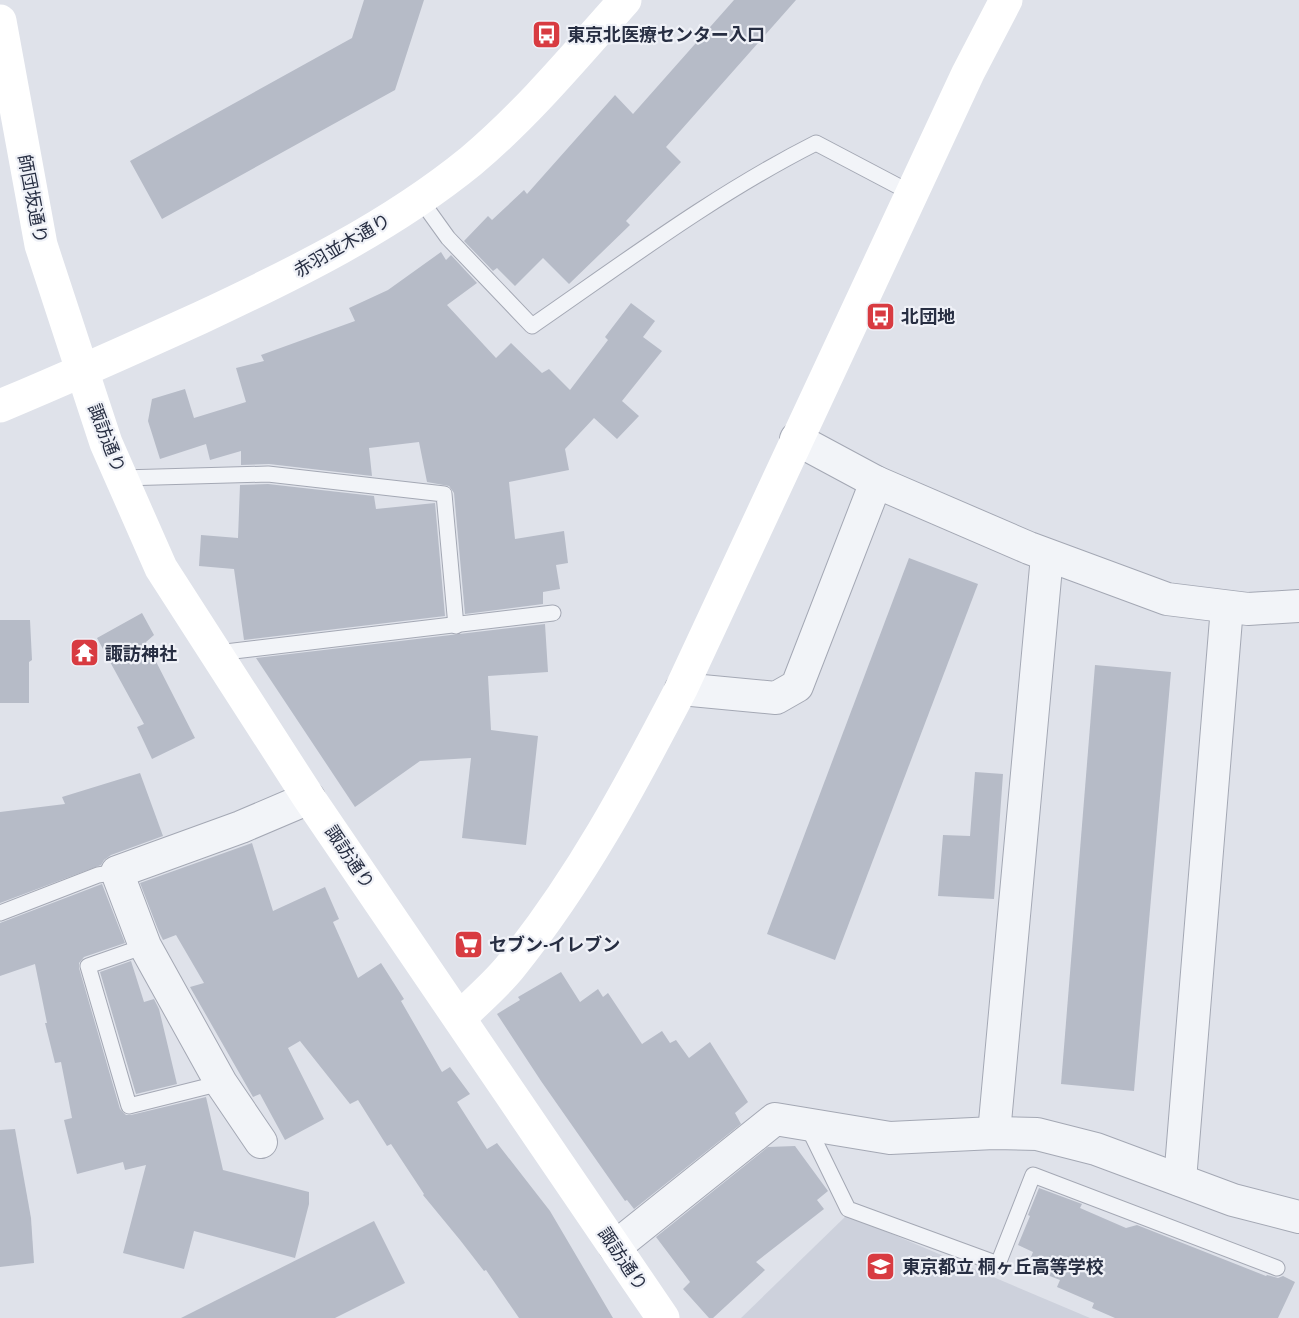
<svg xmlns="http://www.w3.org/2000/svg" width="1299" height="1318" viewBox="0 0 1299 1318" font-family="'PT Sans Narrow','Noto Sans JP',sans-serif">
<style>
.built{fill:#cdd1dc}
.building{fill:#b6bbc7}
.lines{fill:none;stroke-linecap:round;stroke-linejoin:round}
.lane-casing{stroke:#a4a8b4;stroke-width:17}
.street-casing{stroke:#a4a8b4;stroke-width:34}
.lane{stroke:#f2f4f8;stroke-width:15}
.street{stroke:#f2f4f8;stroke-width:32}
.secondary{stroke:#fff;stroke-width:33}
.labels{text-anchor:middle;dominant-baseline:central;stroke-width:4.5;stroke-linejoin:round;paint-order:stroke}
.poi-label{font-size:18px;font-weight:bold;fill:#272e42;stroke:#eff1f7;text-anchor:start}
.street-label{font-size:18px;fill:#272e42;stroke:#eff1f7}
</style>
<rect width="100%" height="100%" fill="#dfe2ea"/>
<path class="built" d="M 847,1215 L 1090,1318 L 741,1318 Z"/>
<g class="building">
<path d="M 364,0 L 424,0 L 395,90 L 162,219 L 130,161 L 352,38 Z"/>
<path d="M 734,0 L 796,0 L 666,147 L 681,162 L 626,221 L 630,225 L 569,284 L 543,258 L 515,286 L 497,268 L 493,271 L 464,241 L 488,216 L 492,220 L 524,190 L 527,194 L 615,95 L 633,114 Z"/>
<path d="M 441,252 L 446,260 L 451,255 L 477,283 L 447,305 L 496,358 L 511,343 L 542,373 L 549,369 L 570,390 L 608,340 L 605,337 L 631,303 L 655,321 L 643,337 L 662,351 L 622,401 L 639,416 L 617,439 L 594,418 L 565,449 L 569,470 L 509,482 L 515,539 L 564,531 L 568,563 L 556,565 L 560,589 L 543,592 L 543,604 L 465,614 L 454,493 L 449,486 L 427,482 L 419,442 L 369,448 L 372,476 L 269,464 L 241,465 L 241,451 L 210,460 L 206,444 L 160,459 L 148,421 L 152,399 L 185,389 L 194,418 L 246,402 L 236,368 L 264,361 L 261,355 L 355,321 L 349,308 L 388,290 Z"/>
<path d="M 268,484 L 374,496 L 376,509 L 435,503 L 445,616 L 244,640 L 234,569 L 199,566 L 201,535 L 238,538 L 240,485 Z"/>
<path d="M 909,558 L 978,584 L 835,960 L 767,934 Z"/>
<path d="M 142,613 L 154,635 L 146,642 L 195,738 L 152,759 L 137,727 L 144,724 L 97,638 Z"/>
<path d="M 0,620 L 30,620 L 32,660 L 29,662 L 29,703 L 0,703 Z"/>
<path d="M 545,624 L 548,672 L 488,676 L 491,730 L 538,736 L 526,845 L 462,838 L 471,758 L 420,761 L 355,807 L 256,658 Z"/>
<path d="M 1095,665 L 1171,672 L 1134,1091 L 1061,1084 Z"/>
<path d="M 975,772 L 1003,774 L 994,899 L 938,896 L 943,835 L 970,836 Z"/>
<path d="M 140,773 L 163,836 L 111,855 L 104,860 L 101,865 L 0,903 L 0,812 L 65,804 L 62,797 Z"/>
<path d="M 252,843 L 273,911 L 325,887 L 339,919 L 333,922 L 358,978 L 381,963 L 404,999 L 401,1001 L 442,1072 L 450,1067 L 470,1094 L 457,1102 L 487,1149 L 497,1143 L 550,1211 L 613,1318 L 519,1318 L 486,1270 L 484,1271 L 460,1240 L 423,1195 L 424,1194 L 391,1144 L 387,1146 L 358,1100 L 350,1104 L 300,1041 L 288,1048 L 324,1119 L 285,1140 L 260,1094 L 253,1097 L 190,987 L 204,983 L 176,935 L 163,940 L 159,932 L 140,883 Z"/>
<path d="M 102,884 L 125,943 L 84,957 L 79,963 L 79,968 L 120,1109 L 126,1115 L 131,1115 L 206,1097 L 223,1170 L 309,1192 L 309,1204 L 295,1258 L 194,1231 L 184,1269 L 123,1253 L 146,1165 L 125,1170 L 123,1162 L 77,1174 L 64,1120 L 72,1118 L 61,1062 L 55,1063 L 45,1023 L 47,1023 L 35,964 L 0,976 L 0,923 Z"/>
<path d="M 131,961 L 144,1002 L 154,999 L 159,1009 L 177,1084 L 136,1094 L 100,972 Z"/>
<path d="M 561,972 L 580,1002 L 598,989 L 603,997 L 608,993 L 642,1044 L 662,1031 L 670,1043 L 676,1040 L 689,1058 L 710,1042 L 748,1102 L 735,1113 L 741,1124 L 634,1209 L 627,1200 L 625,1201 L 541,1081 L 497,1014 L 520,1000 L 518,997 Z"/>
<path d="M 15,1129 L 31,1218 L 34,1263 L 0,1267 L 0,1130 Z"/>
<path d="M 795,1146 L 828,1191 L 817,1200 L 824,1209 L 756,1262 L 765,1270 L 713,1318 L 709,1318 L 683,1289 L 690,1282 L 656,1237 L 768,1147 Z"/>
<path d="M 1039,1188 L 1082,1204 L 1080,1208 L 1126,1228 L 1137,1225 L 1266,1276 L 1267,1275 L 1278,1278 L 1283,1276 L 1295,1282 L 1278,1318 L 1115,1318 L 1092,1308 L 1094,1303 L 1057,1287 L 1060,1280 L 1027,1267 L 1033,1252 L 1018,1245 L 1030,1216 L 1028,1215 Z"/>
<path d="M 374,1221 L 405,1283 L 335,1318 L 181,1318 Z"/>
</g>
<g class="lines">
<defs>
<g id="lane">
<path d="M 420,199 L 448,238 L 532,326 C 625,262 715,194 816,143 L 911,193"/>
<path d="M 122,478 L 268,474 L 444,494 L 456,626"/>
<path d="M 217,653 L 553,613"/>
<path d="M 0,913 L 98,875 L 117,872"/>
<path d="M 145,946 L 88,966 L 129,1106 L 221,1083"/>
<path d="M 807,1125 L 848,1209 L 998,1264 L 1033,1175 L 1277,1268"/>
</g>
<g id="street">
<path d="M 796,439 L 876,482 L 1029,548 L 1167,599 L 1248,609 L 1299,606"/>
<path d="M 681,689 L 776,698 L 797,686 L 876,482"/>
<path d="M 994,1133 L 1047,556"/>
<path d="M 261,1142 L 221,1083 L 145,946 L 117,872 L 241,827 L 309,798"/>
<path d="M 1180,1180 L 1227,607"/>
<path d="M 615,1247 L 775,1119 L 890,1138 L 994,1133 L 1037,1134 L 1096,1149 L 1233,1200 L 1299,1217"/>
</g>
</defs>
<use href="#lane" class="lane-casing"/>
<use href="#street" class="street-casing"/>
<use href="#lane" class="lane"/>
<use href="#street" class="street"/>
<g class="secondary">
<path d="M 0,21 L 41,245 L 106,443 L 161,568 L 309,798 L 663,1318"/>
<path d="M 0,406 C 67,378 134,348 200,318 C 294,274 390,227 471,161 C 528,113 576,55 625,0"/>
<path d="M 460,1018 C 476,1001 496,985 511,966 C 581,879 630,787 681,689 L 968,73 L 1006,0"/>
</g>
</g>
<defs>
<symbol id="bus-square" viewBox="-11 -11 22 22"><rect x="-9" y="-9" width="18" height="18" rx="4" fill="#d83b41" stroke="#eff1f7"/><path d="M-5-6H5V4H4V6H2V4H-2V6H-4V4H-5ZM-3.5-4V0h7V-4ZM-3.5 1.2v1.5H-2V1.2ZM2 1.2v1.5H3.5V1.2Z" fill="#fff"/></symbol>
<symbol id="temple-square" viewBox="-11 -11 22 22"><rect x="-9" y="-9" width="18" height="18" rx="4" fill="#d83b41" stroke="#eff1f7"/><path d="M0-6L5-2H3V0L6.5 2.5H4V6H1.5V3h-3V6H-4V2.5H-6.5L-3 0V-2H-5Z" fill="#fff"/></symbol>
<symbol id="supermarket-square" viewBox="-11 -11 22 22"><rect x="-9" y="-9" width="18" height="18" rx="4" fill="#d83b41" stroke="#eff1f7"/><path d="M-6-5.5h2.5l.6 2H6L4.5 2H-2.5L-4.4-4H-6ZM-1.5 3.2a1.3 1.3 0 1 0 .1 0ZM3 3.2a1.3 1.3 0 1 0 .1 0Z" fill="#fff"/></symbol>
<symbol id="school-square" viewBox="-11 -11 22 22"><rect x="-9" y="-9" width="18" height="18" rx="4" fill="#d83b41" stroke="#eff1f7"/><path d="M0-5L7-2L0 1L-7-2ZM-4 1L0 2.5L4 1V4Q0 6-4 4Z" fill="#fff"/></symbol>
</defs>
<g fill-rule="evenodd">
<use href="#bus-square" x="530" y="18" width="33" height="33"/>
<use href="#bus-square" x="864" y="300" width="33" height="33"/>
<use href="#temple-square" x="68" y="636" width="33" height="33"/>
<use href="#supermarket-square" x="452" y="928" width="33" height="33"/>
<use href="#school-square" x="864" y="1250" width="33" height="33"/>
</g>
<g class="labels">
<g class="poi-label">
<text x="567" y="34">東京北医療センター入口</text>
<text x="901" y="316">北団地</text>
<text x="105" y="653">諏訪神社</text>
<text x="489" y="944">セブン-イレブン</text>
<text x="902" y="1266">東京都立 桐ヶ丘高等学校</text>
</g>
<g class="street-label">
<text transform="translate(33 199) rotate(79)">師団坂通り</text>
<text transform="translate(342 245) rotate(-30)">赤羽並木通り</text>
<text transform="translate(107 438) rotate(69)">諏訪通り</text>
<text transform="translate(350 857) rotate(56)">諏訪通り</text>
<text transform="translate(623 1259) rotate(56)">諏訪通り</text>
</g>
</g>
</svg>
